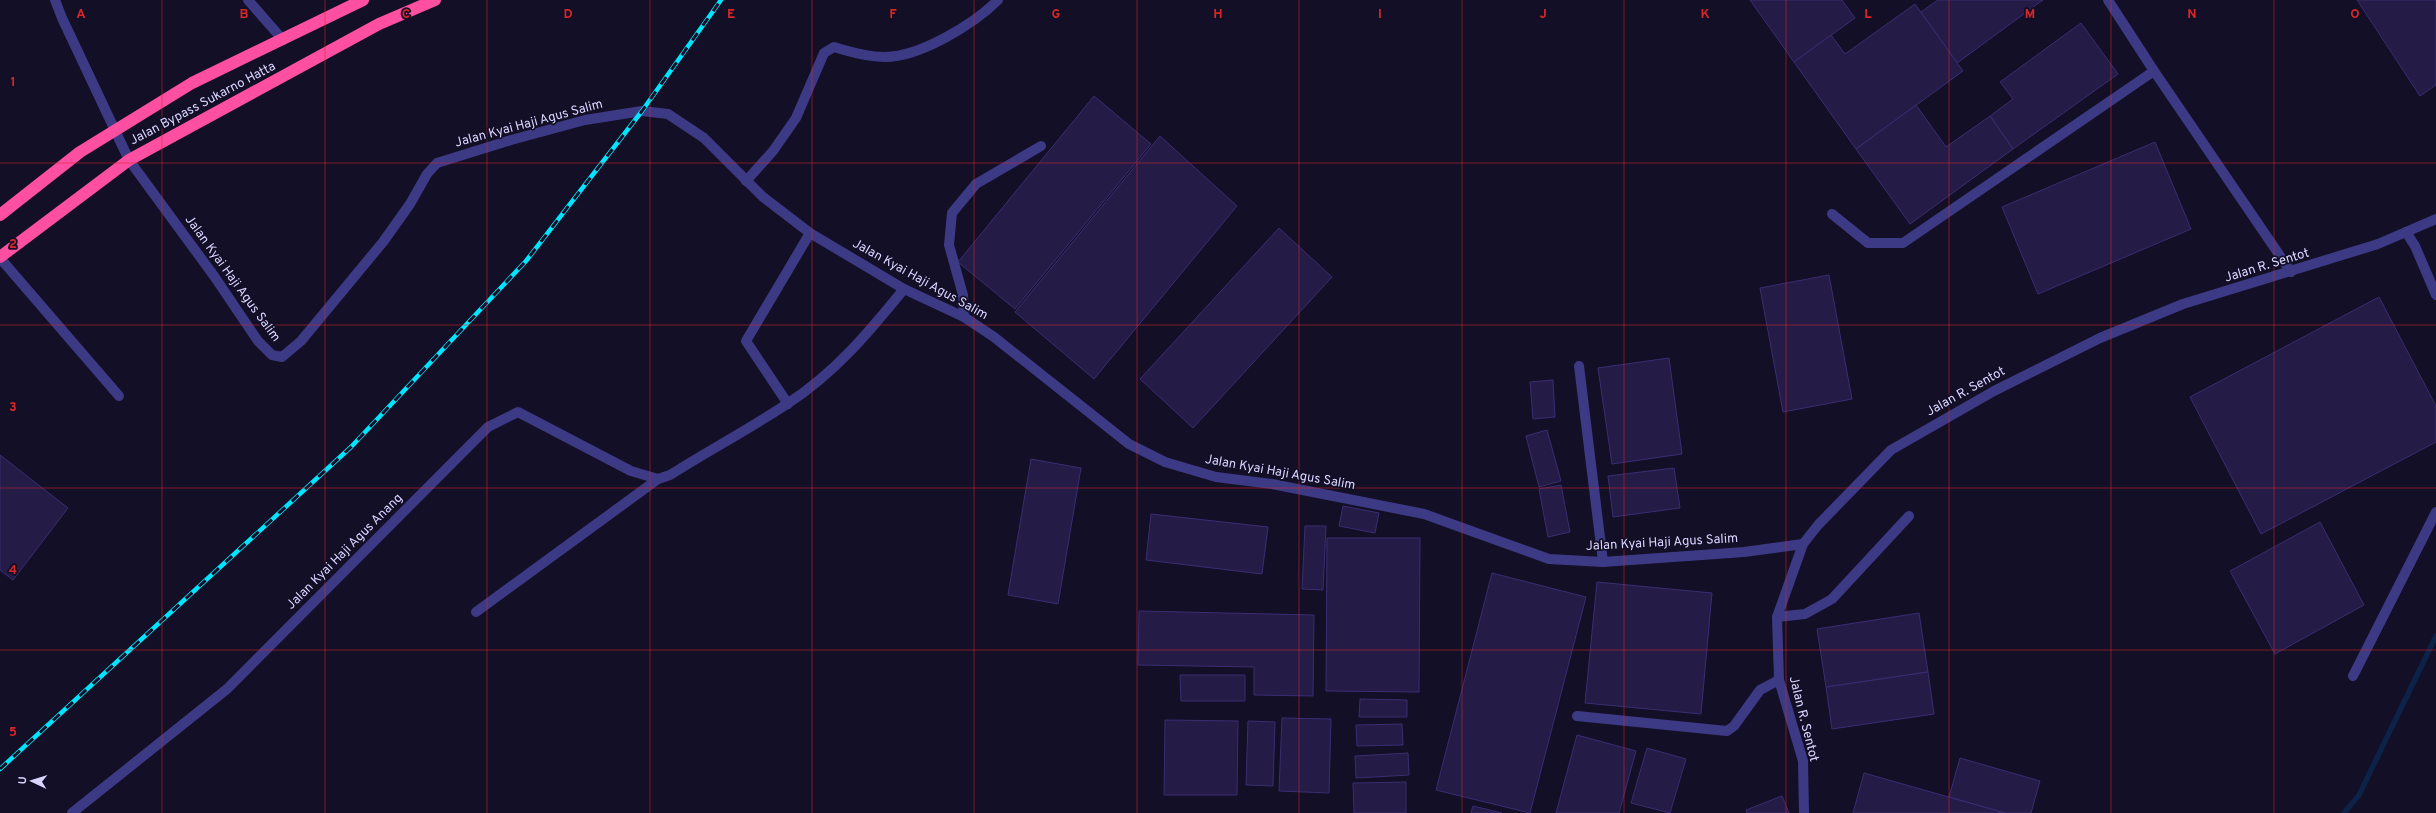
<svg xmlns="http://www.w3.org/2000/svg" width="2436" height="813" viewBox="0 0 2436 813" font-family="Overpass,sans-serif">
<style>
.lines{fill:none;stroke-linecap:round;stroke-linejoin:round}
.stream{stroke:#0c2248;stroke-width:5.5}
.building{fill:#241b47;stroke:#3b2d73}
.minor{stroke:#3d3a85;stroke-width:10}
.highway{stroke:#ff4fa3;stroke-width:12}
.rail-casing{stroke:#00e5ff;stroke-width:4.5}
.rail{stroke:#130f26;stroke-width:3;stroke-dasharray:9;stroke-linecap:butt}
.grid{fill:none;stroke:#d62828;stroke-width:1;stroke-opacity:0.55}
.labels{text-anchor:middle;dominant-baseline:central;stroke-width:3.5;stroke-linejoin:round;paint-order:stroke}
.street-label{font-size:13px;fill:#d9d4ff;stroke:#130f26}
.grid-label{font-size:13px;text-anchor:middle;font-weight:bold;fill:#d62828;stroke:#130f26;stroke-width:3.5;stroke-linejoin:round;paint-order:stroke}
</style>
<rect width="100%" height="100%" fill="#130f26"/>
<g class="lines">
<path class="stream" d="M 2344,813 L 2359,795 L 2436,636"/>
</g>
<g class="building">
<path d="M 1750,0 L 1842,0 L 1855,18 L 1794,62 Z"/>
<path d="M 1938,0 L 2043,0 L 1957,63 L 1921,12 Z"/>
<path d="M 2357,0 L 2436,0 L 2436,85 L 2420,96 Z"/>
<path d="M 1915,4 L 1963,71 L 1856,149 L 1794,62 L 1831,35 L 1845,54 Z"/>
<path d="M 2081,23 L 2118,74 L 2013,149 L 1990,116 L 2013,99 L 2000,82 Z"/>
<path d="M 1094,96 L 1151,144 L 1015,309 L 958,262 Z"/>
<path d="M 1916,105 L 1946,147 L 1990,116 L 2013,149 L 1910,224 L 1856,149 Z"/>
<path d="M 1160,136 L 1237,206 L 1094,379 L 1015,312 Z"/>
<path d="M 2155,142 L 2191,229 L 2038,294 L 2002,207 Z"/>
<path d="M 1279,228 L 1332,277 L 1193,428 L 1140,379 Z"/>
<path d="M 1829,275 L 1852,399 L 1783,412 L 1760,288 Z"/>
<path d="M 2379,297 L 2436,406 L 2436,442 L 2261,534 L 2190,397 Z"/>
<path d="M 1669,358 L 1682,454 L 1612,464 L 1598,368 Z"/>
<path d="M 1553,380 L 1555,417 L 1533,419 L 1530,382 Z"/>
<path d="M 1547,430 L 1561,481 L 1539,487 L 1526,436 Z"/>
<path d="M 0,455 L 68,508 L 13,580 L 0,570 Z"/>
<path d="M 1031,459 L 1081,468 L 1058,604 L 1008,595 Z"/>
<path d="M 1674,468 L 1680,508 L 1613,517 L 1608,476 Z"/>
<path d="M 1561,485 L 1570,532 L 1548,537 L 1539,489 Z"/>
<path d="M 1343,506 L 1379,513 L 1375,533 L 1339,526 Z"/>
<path d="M 1151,514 L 1268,527 L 1262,574 L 1146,560 Z"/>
<path d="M 2320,522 L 2364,605 L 2275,654 L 2230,571 Z"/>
<path d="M 1305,526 L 1326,526 L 1323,590 L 1302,589 Z"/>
<path d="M 1327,538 L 1420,538 L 1419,692 L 1326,691 Z"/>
<path d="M 1492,573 L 1586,597 L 1530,813 L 1436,790 Z"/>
<path d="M 1597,582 L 1712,593 L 1701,714 L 1585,703 Z"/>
<path d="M 1139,611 L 1314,615 L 1313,696 L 1254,695 L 1254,667 L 1138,665 Z"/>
<path d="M 1919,613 L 1928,672 L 1826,687 L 1817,629 Z"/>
<path d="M 1928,672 L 1934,714 L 1832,729 L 1826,687 Z"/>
<path d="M 1180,675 L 1245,675 L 1245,701 L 1181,701 Z"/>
<path d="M 1360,699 L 1407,700 L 1407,717 L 1359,717 Z"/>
<path d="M 1282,718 L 1331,719 L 1329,793 L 1279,791 Z"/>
<path d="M 1165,720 L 1238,721 L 1237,795 L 1164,795 Z"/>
<path d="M 1248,721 L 1275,722 L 1273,786 L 1246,785 Z"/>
<path d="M 1402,724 L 1403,745 L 1357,746 L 1356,725 Z"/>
<path d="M 1577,735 L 1636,751 L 1619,813 L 1556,813 Z"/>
<path d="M 1647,748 L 1686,759 L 1670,813 L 1631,803 Z"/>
<path d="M 1408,753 L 1409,775 L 1356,778 L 1355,756 Z"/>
<path d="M 1960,758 L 2040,781 L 2031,813 L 2005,813 L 1949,797 Z"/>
<path d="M 1864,773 L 2005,813 L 1853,813 Z"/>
<path d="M 1406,782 L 1406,813 L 1354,813 L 1353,783 Z"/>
<path d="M 1782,796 L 1789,813 L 1747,813 L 1746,810 Z"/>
<path d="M 1473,806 L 1502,813 L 1471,813 Z"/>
</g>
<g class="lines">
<g class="minor">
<path d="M 55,0 L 62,18 L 129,160 L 214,276 L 258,341 L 272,355 L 282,357 L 301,341 L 383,242 L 410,204 L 427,174 L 437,163 L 511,140 L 585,120 L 642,111 L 668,114 L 704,138 L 763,197 L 810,233 L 904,289 L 964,317 L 994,337 L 1129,444 L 1165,462 L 1216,477 L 1272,484 L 1424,514 L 1549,559 L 1603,562 L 1744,552 L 1803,544"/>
<path d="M 248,0 L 283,40"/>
<path d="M 2108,0 L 2154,71 L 2291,272"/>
<path d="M 746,181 L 773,151 L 796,118 L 824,53 L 834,47 C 850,52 869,57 885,57 C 920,57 974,24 998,0"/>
<path d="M 1832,214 L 1868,243 L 1903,243 L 2154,71"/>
<path d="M 2406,232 L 2415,246 L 2436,295"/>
<path d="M 0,258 L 119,396"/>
<path d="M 964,317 L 963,295 L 949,245 L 952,213 L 976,184 L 1041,146"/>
<path d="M 1579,366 L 1603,562"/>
<path d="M 788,404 L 746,341 L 810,233"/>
<path d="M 476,612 L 658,479"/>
<path d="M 1777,617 L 1805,614 L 1832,599 L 1909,516"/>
<path d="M 2353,676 L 2436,512"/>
<path d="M 1577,716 L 1727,731 L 1734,726 L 1760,690 L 1779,680"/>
<path d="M 72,813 L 227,689 L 488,427 L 518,412 L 631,471 L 658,479 L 670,475 C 708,451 749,429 787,404 C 835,373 869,332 904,289"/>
<path d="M 1804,813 L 1803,761 L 1779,680 L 1777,617 L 1803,544 L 1818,525 L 1891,450 L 1994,391 L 2100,338 L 2183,304 L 2378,244 L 2436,219"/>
</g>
<g class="highway">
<path d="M 0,215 L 80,152 L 192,83 L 363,0"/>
<path d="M 0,257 L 129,160 L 379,24 L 435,0"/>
</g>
<defs>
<path id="rail" d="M 0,769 L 351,447 L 526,261 L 642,111 L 721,0"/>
</defs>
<use href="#rail" class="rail-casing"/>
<use href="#rail" class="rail"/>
</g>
<path class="grid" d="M 162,0 L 162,813M 325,0 L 325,813M 487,0 L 487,813M 650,0 L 650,813M 812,0 L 812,813M 974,0 L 974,813M 1137,0 L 1137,813M 1299,0 L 1299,813M 1462,0 L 1462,813M 1624,0 L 1624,813M 1786,0 L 1786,813M 1949,0 L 1949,813M 2111,0 L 2111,813M 2274,0 L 2274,813M 0,163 L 2436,163M 0,325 L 2436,325M 0,488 L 2436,488M 0,650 L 2436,650"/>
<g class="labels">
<g class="street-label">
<text transform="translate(203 104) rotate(-28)">Jalan Bypass Sukarno Hatta</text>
<text transform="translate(529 124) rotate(-15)">Jalan Kyai Haji Agus Salim</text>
<text transform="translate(2267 266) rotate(-17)">Jalan R. Sentot</text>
<text transform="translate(232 279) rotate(54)">Jalan Kyai Haji Agus Salim</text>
<text transform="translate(920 280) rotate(29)">Jalan Kyai Haji Agus Salim</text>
<text transform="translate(1966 392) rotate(-29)">Jalan R. Sentot</text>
<text transform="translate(1280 473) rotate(10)">Jalan Kyai Haji Agus Salim</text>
<text transform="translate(1662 543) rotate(-3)">Jalan Kyai Haji Agus Salim</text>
<text transform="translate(345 552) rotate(-45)">Jalan Kyai Haji Agus Anang</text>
<text transform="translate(1803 719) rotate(76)">Jalan R. Sentot</text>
</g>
</g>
<g class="grid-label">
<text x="81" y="18">A</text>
<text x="244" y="18">B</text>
<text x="406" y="18">C</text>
<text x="568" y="18">D</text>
<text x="731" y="18">E</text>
<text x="893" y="18">F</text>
<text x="1056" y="18">G</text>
<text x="1218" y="18">H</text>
<text x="1380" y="18">I</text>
<text x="1543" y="18">J</text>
<text x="1705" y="18">K</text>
<text x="1868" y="18">L</text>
<text x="2030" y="18">M</text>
<text x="2192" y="18">N</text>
<text x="2355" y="18">O</text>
<text x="13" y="86">1</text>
<text x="13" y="248">2</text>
<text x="13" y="411">3</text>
<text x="13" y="574">4</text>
<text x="13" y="736">5</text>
</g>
<g transform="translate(32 781) rotate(274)" stroke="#130f26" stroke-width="3" paint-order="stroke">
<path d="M0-3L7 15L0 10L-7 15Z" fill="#d9d4ff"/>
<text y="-6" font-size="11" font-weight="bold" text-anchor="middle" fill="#d9d4ff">U</text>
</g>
</svg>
